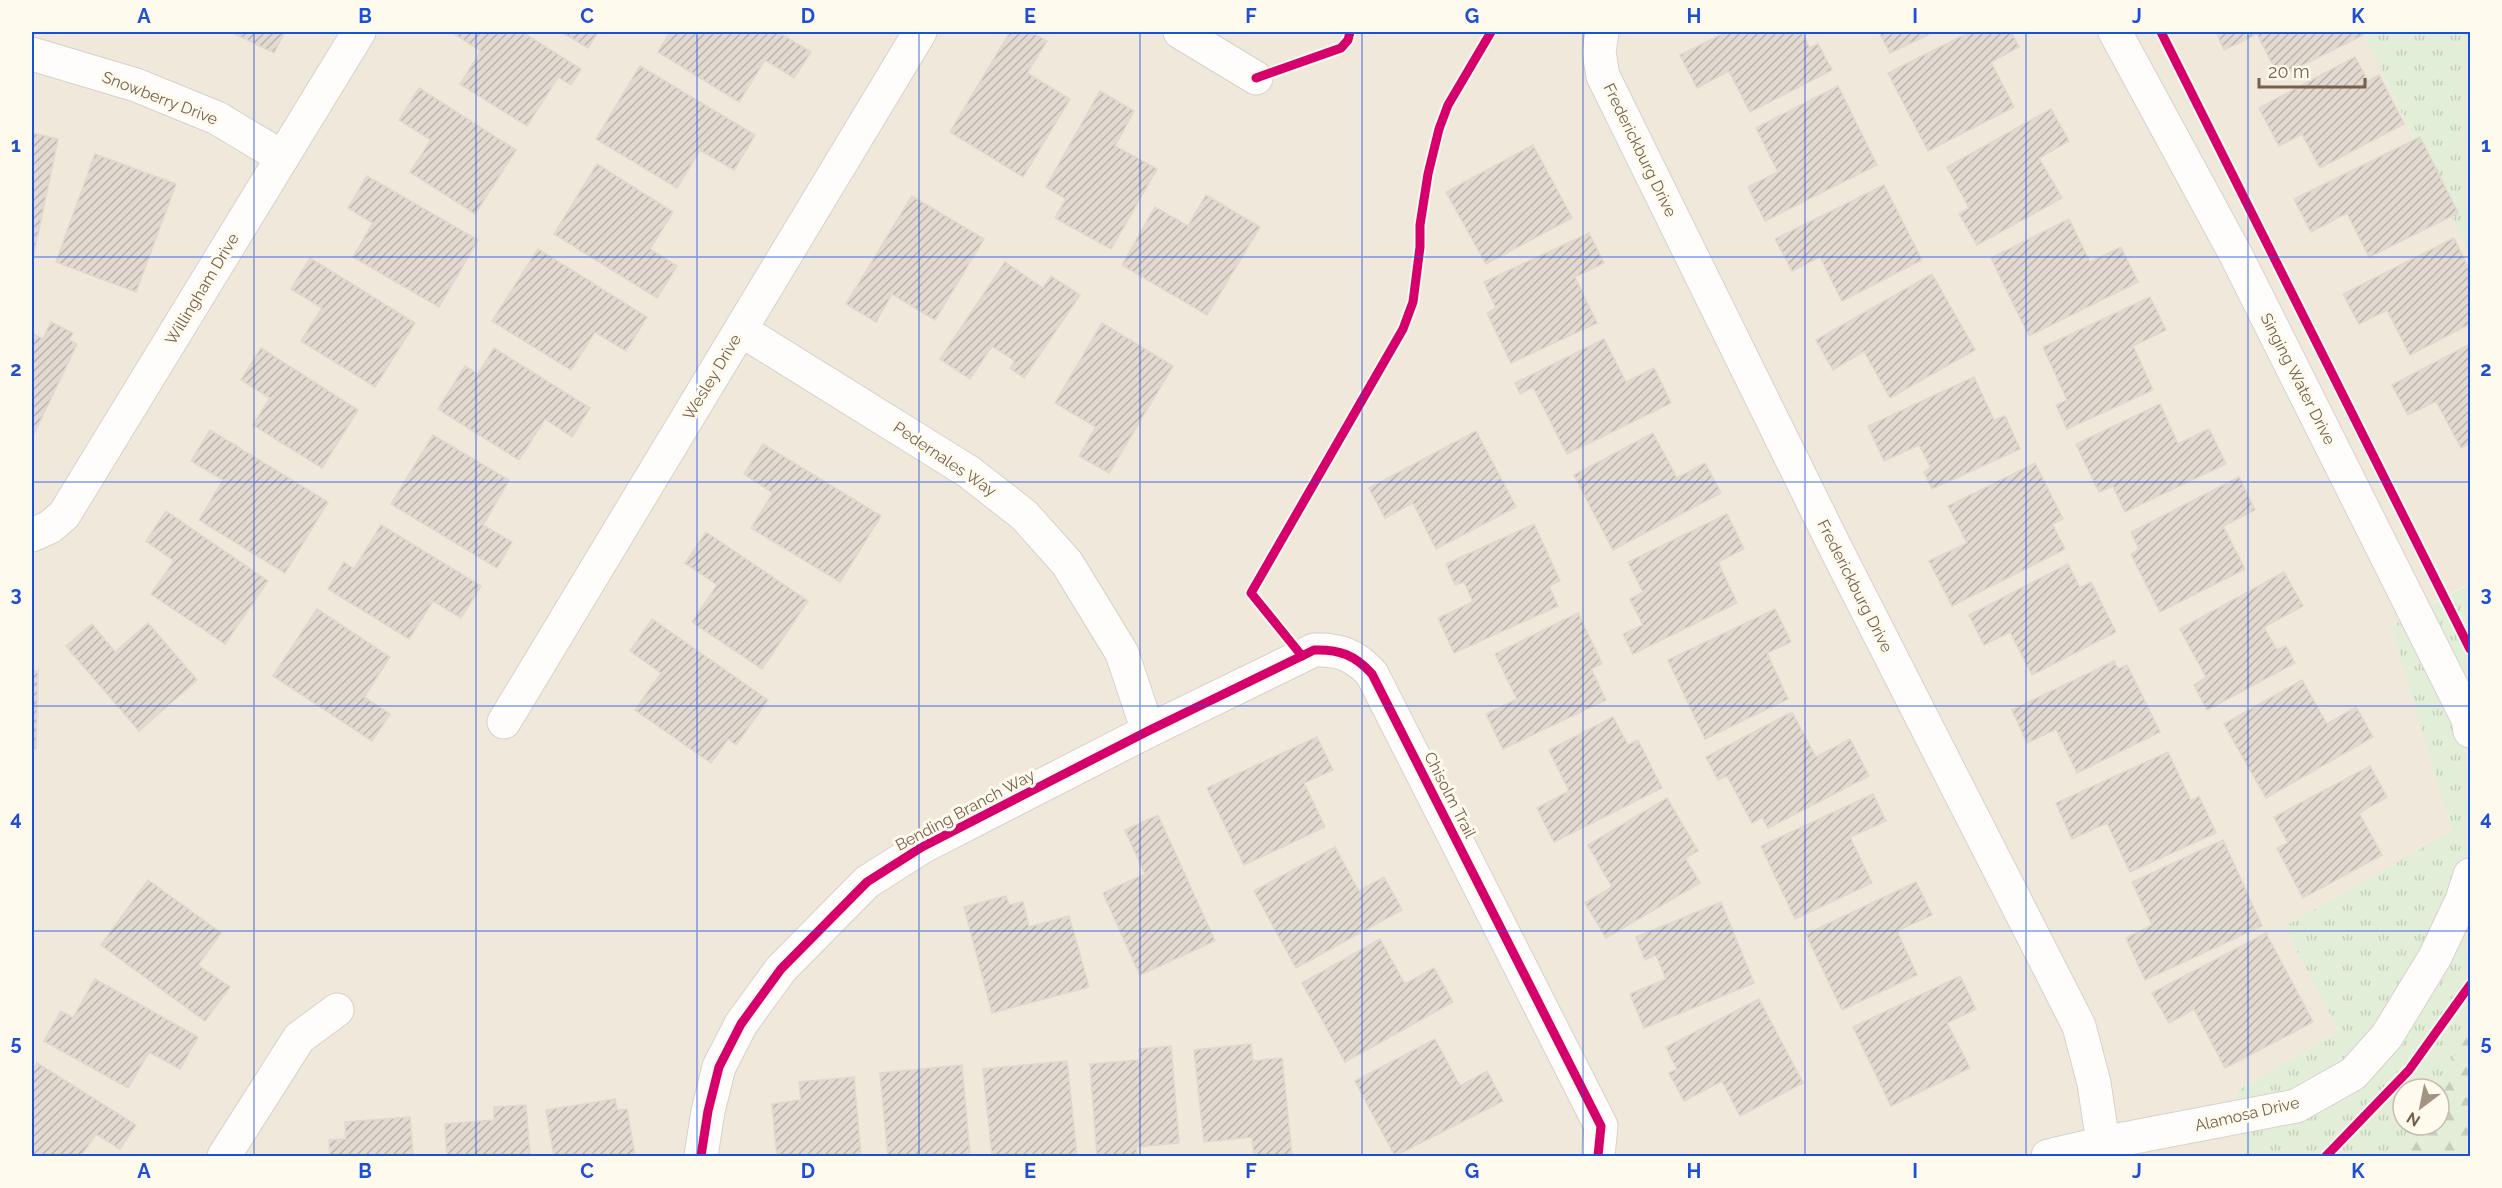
<svg xmlns="http://www.w3.org/2000/svg" width="2502" height="1188" viewBox="0 0 2502 1188" font-family="Raleway,sans-serif">
<style>
.residential{fill:#f0e8da}
.grass{fill:url(#grass-tufts)}
.forest{fill:url(#forest-firs)}
.building{fill:url(#building-hatch);stroke:#e0d8ce;stroke-width:1.5}
.lines{fill:none;stroke-linecap:round;stroke-linejoin:round}
.minor-casing{stroke:#d7d1ca;stroke-width:35}
.minor{stroke:#fefdfc;stroke-width:33}
.cycleway-casing{stroke:#fefaee;stroke-width:13}
.cycleway{stroke:#d6006c;stroke-width:9}
.grid{fill:none;stroke:#1d4ed8;stroke-width:1.5;stroke-opacity:0.55}
.labels{text-anchor:middle;dominant-baseline:central;stroke-width:6;stroke-linejoin:round;paint-order:stroke}
.street-label{font-size:16px;fill:#765f4c;stroke:#fefaee}
.neatline{fill:none;stroke:#1d4ed8;stroke-width:2}
.grid-label{font-size:20px;text-anchor:middle;font-weight:bold;fill:#1d4ed8}
</style>
<defs>
<pattern id="grass-tufts" width="24" height="20" patternUnits="userSpaceOnUse" patternTransform="scale(1.5)"><rect width="24" height="20" fill="#e2eed7"/><path d="M3 7l-1-3M5 7V3M7 7l1-3M15 17l-1-3M17 17v-4M19 17l1-3" fill="none" stroke="#c5ceba"/></pattern>
<pattern id="forest-firs" width="22" height="20" patternUnits="userSpaceOnUse" patternTransform="scale(1.5)"><rect width="22" height="20" fill="#e2eed7"/><path d="M5 1l3.5 6h-7zM16 11l3.5 6h-7z" fill="#c5ceba"/></pattern>
<pattern id="building-hatch" width="6" height="6" patternUnits="userSpaceOnUse" patternTransform="scale(1.5)"><rect width="6" height="6" fill="#e2dad1"/><path d="M-1 1l2-2M0 6l6-6M5 7l2-2" fill="none" stroke="#bcb4ac"/></pattern>
</defs>
<rect width="100%" height="100%" fill="#f7f4ec"/>
<path class="residential" d="M 32,32 L 2363,32 L 2470,256 L 2470,583 L 2391,626 L 2453,831 L 2284,927 L 2339,1031 L 2236,1092 L 2247,1156 L 32,1156 Z"/>
<g class="grass">
<path d="M 2363,32 L 2470,32 L 2470,256 Z"/>
<path d="M 2470,584 L 2470,1032 L 2435,1089 L 2403,1089 L 2403,1125 L 2412,1125 L 2392,1156 L 2247,1156 L 2236,1092 L 2339,1031 L 2284,927 L 2452,831 L 2391,626 Z"/>
</g>
<path class="forest" d="M 2470,1032 L 2470,1156 L 2392,1156 L 2412,1125 L 2439,1125 L 2439,1089 L 2435,1089 Z"/>
<g class="building">
<path d="M 231,32 L 285,32 L 274,53 Z"/>
<path d="M 451,32 L 522,32 L 581,69 L 571,85 L 558,77 L 527,126 L 460,84 L 481,51 Z"/>
<path d="M 561,32 L 598,32 L 588,48 Z"/>
<path d="M 670,32 L 778,32 L 811,52 L 794,78 L 765,60 L 739,102 L 658,52 Z"/>
<path d="M 1010,32 L 1031,32 L 1047,41 L 1027,73 L 1070,99 L 1023,177 L 950,132 Z"/>
<path d="M 1726,32 L 1801,32 L 1810,48 L 1818,44 L 1832,70 L 1750,112 L 1729,71 L 1697,88 L 1680,55 Z"/>
<path d="M 1879,32 L 1934,32 L 1890,53 Z"/>
<path d="M 1970,32 L 2011,32 L 2019,47 L 1991,62 L 2014,107 L 1928,151 L 1888,73 Z"/>
<path d="M 2216,32 L 2362,32 L 2363,35 L 2279,77 L 2257,34 L 2224,50 Z"/>
<path d="M 2355,57 L 2368,81 L 2379,75 L 2404,124 L 2320,168 L 2302,134 L 2279,146 L 2259,108 Z"/>
<path d="M 640,66 L 755,135 L 734,170 L 700,150 L 677,188 L 596,139 Z"/>
<path d="M 1838,86 L 1877,165 L 1765,221 L 1748,187 L 1778,172 L 1756,128 Z"/>
<path d="M 419,88 L 516,150 L 475,214 L 410,172 L 431,140 L 399,120 Z"/>
<path d="M 1100,91 L 1134,111 L 1115,146 L 1157,169 L 1111,249 L 1055,218 L 1066,199 L 1046,187 Z"/>
<path d="M 2051,109 L 2069,141 L 2039,158 L 2062,198 L 1977,245 L 1959,214 L 1969,208 L 1947,167 Z"/>
<path d="M 32,133 L 58,139 L 32,263 Z"/>
<path d="M 2420,137 L 2458,213 L 2369,257 L 2347,213 L 2311,232 L 2294,199 Z"/>
<path d="M 1533,145 L 1572,218 L 1486,264 L 1446,192 Z"/>
<path d="M 95,154 L 176,184 L 136,292 L 56,262 Z"/>
<path d="M 597,164 L 673,212 L 650,249 L 677,266 L 657,298 L 554,234 Z"/>
<path d="M 367,176 L 478,240 L 439,307 L 353,257 L 373,223 L 348,208 Z"/>
<path d="M 1884,185 L 1922,260 L 1842,301 L 1820,257 L 1792,271 L 1775,239 Z"/>
<path d="M 1206,195 L 1260,227 L 1207,315 L 1122,265 L 1155,207 L 1188,226 Z"/>
<path d="M 912,196 L 984,239 L 935,320 L 892,294 L 876,322 L 846,304 Z"/>
<path d="M 2069,219 L 2090,262 L 2121,247 L 2138,282 L 2029,336 L 1991,258 Z"/>
<path d="M 1589,233 L 1604,263 L 1575,277 L 1597,323 L 1511,363 L 1487,313 L 1496,308 L 1484,282 Z"/>
<path d="M 2454,238 L 2470,271 L 2470,324 L 2410,355 L 2387,310 L 2359,324 L 2343,294 Z"/>
<path d="M 538,249 L 647,317 L 626,351 L 595,332 L 571,370 L 492,321 Z"/>
<path d="M 310,258 L 415,323 L 375,387 L 301,341 L 322,308 L 291,289 Z"/>
<path d="M 1005,262 L 1043,288 L 1051,276 L 1080,295 L 1024,378 L 1010,368 L 1015,361 L 992,346 L 970,379 L 940,359 Z"/>
<path d="M 1932,274 L 1975,350 L 1890,398 L 1864,351 L 1833,370 L 1816,340 Z"/>
<path d="M 2150,297 L 2166,330 L 2133,346 L 2153,390 L 2067,429 L 2056,405 L 2067,400 L 2043,347 Z"/>
<path d="M 51,322 L 73,333 L 69,340 L 77,344 L 32,438 L 32,333 L 43,339 Z"/>
<path d="M 1102,323 L 1173,366 L 1109,473 L 1079,456 L 1096,427 L 1055,403 Z"/>
<path d="M 1604,339 L 1626,382 L 1654,368 L 1671,403 L 1567,454 L 1533,387 L 1520,394 L 1515,383 Z"/>
<path d="M 2470,344 L 2470,443 L 2461,448 L 2436,401 L 2408,415 L 2392,385 Z"/>
<path d="M 261,348 L 358,410 L 322,468 L 253,425 L 270,398 L 241,380 Z"/>
<path d="M 494,348 L 590,408 L 572,437 L 545,419 L 519,460 L 438,409 L 465,366 L 478,374 Z"/>
<path d="M 1974,377 L 1994,420 L 2005,416 L 2020,449 L 1932,489 L 1924,472 L 1931,468 L 1919,445 L 1884,461 L 1868,426 Z"/>
<path d="M 2160,404 L 2178,444 L 2209,429 L 2226,464 L 2125,512 L 2113,486 L 2099,492 L 2076,444 Z"/>
<path d="M 210,430 L 328,502 L 285,573 L 199,520 L 223,480 L 191,461 Z"/>
<path d="M 1476,431 L 1516,507 L 1436,549 L 1413,503 L 1385,518 L 1369,488 Z"/>
<path d="M 1653,433 L 1677,478 L 1705,463 L 1721,493 L 1613,550 L 1574,475 Z"/>
<path d="M 433,435 L 509,480 L 483,525 L 512,542 L 497,568 L 391,504 Z"/>
<path d="M 763,444 L 881,516 L 840,582 L 751,528 L 773,493 L 744,474 Z"/>
<path d="M 2035,463 L 2063,519 L 2052,524 L 2065,549 L 1952,606 L 1929,561 L 1967,543 L 1948,506 Z"/>
<path d="M 2239,477 L 2255,510 L 2223,526 L 2245,569 L 2160,612 L 2131,554 L 2139,549 L 2131,532 Z"/>
<path d="M 166,511 L 268,581 L 225,644 L 151,594 L 174,561 L 146,541 Z"/>
<path d="M 1727,514 L 1744,549 L 1718,562 L 1737,603 L 1633,654 L 1623,634 L 1643,625 L 1630,599 L 1643,592 L 1628,562 Z"/>
<path d="M 1534,524 L 1560,581 L 1549,586 L 1558,606 L 1454,653 L 1438,618 L 1473,602 L 1464,582 L 1455,585 L 1446,564 Z"/>
<path d="M 381,525 L 481,586 L 461,618 L 433,601 L 409,639 L 328,589 L 344,562 L 354,569 Z"/>
<path d="M 706,532 L 808,601 L 762,669 L 692,622 L 717,585 L 685,563 Z"/>
<path d="M 2068,564 L 2080,588 L 2091,582 L 2116,632 L 2032,675 L 2010,632 L 1984,645 L 1969,615 Z"/>
<path d="M 2284,572 L 2303,606 L 2264,627 L 2277,650 L 2286,646 L 2295,663 L 2207,710 L 2194,685 L 2206,677 L 2180,629 Z"/>
<path d="M 317,609 L 390,657 L 364,697 L 390,714 L 372,741 L 273,676 Z"/>
<path d="M 1775,609 L 1791,642 L 1767,653 L 1788,699 L 1705,739 L 1668,660 Z"/>
<path d="M 1578,613 L 1602,664 L 1591,669 L 1606,700 L 1503,749 L 1486,714 L 1517,699 L 1495,654 Z"/>
<path d="M 652,619 L 768,700 L 736,745 L 728,739 L 711,763 L 635,710 L 661,673 L 630,651 Z"/>
<path d="M 148,623 L 197,680 L 139,731 L 66,646 L 92,624 L 115,652 Z"/>
<path d="M 2114,661 L 2118,669 L 2127,665 L 2160,732 L 2077,773 L 2056,729 L 2027,743 L 2012,710 Z"/>
<path d="M 32,671 L 38,671 L 36,749 L 32,749 Z"/>
<path d="M 2302,680 L 2327,724 L 2356,707 L 2373,737 L 2266,798 L 2224,724 Z"/>
<path d="M 1792,712 L 1816,757 L 1850,739 L 1869,776 L 1768,828 L 1762,817 L 1752,823 L 1727,776 L 1718,780 L 1706,757 Z"/>
<path d="M 1613,717 L 1628,745 L 1638,740 L 1662,788 L 1554,842 L 1537,808 L 1569,791 L 1549,750 Z"/>
<path d="M 1317,737 L 1333,770 L 1304,783 L 1325,827 L 1244,865 L 1207,788 Z"/>
<path d="M 2168,752 L 2191,801 L 2199,796 L 2216,833 L 2130,872 L 2107,823 L 2072,839 L 2056,803 Z"/>
<path d="M 2370,766 L 2387,797 L 2359,813 L 2382,855 L 2303,898 L 2277,848 L 2288,843 L 2274,817 Z"/>
<path d="M 1873,794 L 1886,821 L 1850,837 L 1872,883 L 1795,919 L 1761,846 Z"/>
<path d="M 1667,798 L 1698,851 L 1685,858 L 1700,883 L 1606,938 L 1585,903 L 1612,887 L 1588,845 Z"/>
<path d="M 1158,815 L 1215,941 L 1140,975 L 1103,893 L 1145,874 L 1125,830 Z"/>
<path d="M 2223,840 L 2262,926 L 2145,980 L 2126,938 L 2152,925 L 2132,882 Z"/>
<path d="M 1335,847 L 1359,891 L 1384,877 L 1402,910 L 1296,968 L 1254,891 Z"/>
<path d="M 148,880 L 221,933 L 198,965 L 230,987 L 205,1021 L 101,945 Z"/>
<path d="M 1916,882 L 1932,915 L 1897,931 L 1917,975 L 1842,1010 L 1806,934 Z"/>
<path d="M 1006,896 L 1009,905 L 1023,902 L 1029,927 L 1069,916 L 1089,987 L 992,1013 L 964,907 Z"/>
<path d="M 1721,902 L 1754,983 L 1644,1028 L 1630,994 L 1666,979 L 1656,955 L 1645,960 L 1636,937 Z"/>
<path d="M 2266,933 L 2313,1022 L 2225,1068 L 2194,1009 L 2169,1023 L 2152,993 Z"/>
<path d="M 1380,939 L 1405,984 L 1434,968 L 1453,1002 L 1345,1062 L 1302,983 Z"/>
<path d="M 1960,976 L 1976,1009 L 1947,1023 L 1970,1068 L 1891,1106 L 1853,1027 Z"/>
<path d="M 95,979 L 198,1037 L 180,1069 L 149,1052 L 128,1088 L 44,1041 L 61,1011 L 73,1018 Z"/>
<path d="M 1759,999 L 1803,1083 L 1740,1116 L 1722,1081 L 1684,1101 L 1669,1073 L 1677,1069 L 1666,1047 Z"/>
<path d="M 1435,1039 L 1460,1086 L 1487,1071 L 1503,1101 L 1395,1156 L 1355,1081 Z"/>
<path d="M 1251,1044 L 1253,1061 L 1282,1058 L 1292,1156 L 1254,1156 L 1252,1137 L 1204,1142 L 1194,1050 Z"/>
<path d="M 1171,1046 L 1179,1143 L 1136,1147 L 1137,1156 L 1097,1156 L 1090,1064 L 1140,1060 L 1139,1049 Z"/>
<path d="M 1067,1061 L 1077,1156 L 1042,1156 L 1042,1155 L 992,1156 L 983,1069 Z"/>
<path d="M 37,1063 L 136,1125 L 120,1149 L 96,1134 L 81,1156 L 32,1155 L 32,1071 Z"/>
<path d="M 962,1065 L 970,1156 L 888,1156 L 880,1073 Z"/>
<path d="M 854,1077 L 861,1156 L 777,1156 L 772,1104 L 801,1100 L 799,1082 Z"/>
<path d="M 615,1099 L 617,1110 L 627,1109 L 635,1156 L 554,1156 L 546,1110 Z"/>
<path d="M 526,1105 L 530,1156 L 447,1156 L 445,1124 L 494,1120 L 494,1107 Z"/>
<path d="M 410,1117 L 413,1156 L 330,1156 L 329,1140 L 346,1139 L 345,1122 Z"/>
</g>
<g class="lines">
<defs>
<g id="minor">
<path d="M 1180,32 L 1256,78"/>
<path d="M 1602,32 L 1599,52 L 1603,76 L 1836,549 L 2079,1026 L 2094,1083 L 2103,1143"/>
<path d="M 2115,32 L 2236,255 L 2468,719 L 2470,731"/>
<path d="M 32,54 L 136,85 L 217,118 L 282,157"/>
<path d="M 741,330 L 969,472 L 1024,515 L 1067,563 L 1122,653 L 1148,731"/>
<path d="M 32,535 L 50,527 L 64,515 L 359,32"/>
<path d="M 504,722 L 920,32"/>
<path d="M 224,1156 L 299,1038 L 337,1010"/>
<path d="M 701,1156 L 708,1111 L 719,1067 L 741,1024 L 781,969 L 867,882 L 922,847 L 1148,731 L 1314,650 C 1339,649 1355,655 1372,674 L 1601,1126 L 1598,1156"/>
<path d="M 2048,1156 L 2103,1143 L 2296,1106 L 2353,1074 L 2387,1036 L 2435,957 L 2462,900 L 2470,875"/>
</g>
</defs>
<use href="#minor" class="minor-casing"/>
<use href="#minor" class="minor"/>
<defs>
<g id="cycleway">
<path d="M 2161,32 L 2470,649"/>
<path d="M 1256,78 L 1341,48 L 1348,40 L 1350,32"/>
<path d="M 1302,656 L 1251,593 L 1403,329 L 1413,302 L 1420,247 L 1420,225 L 1428,174 L 1439,129 L 1448,105 L 1491,32"/>
<path d="M 701,1156 L 708,1111 L 719,1067 L 741,1024 L 781,969 L 867,882 L 922,847 L 1148,731 L 1314,650 C 1339,649 1355,655 1372,674 L 1601,1126 L 1598,1156"/>
<path d="M 2326,1156 L 2409,1070 L 2470,985"/>
</g>
</defs>
<use href="#cycleway" class="cycleway-casing"/>
<use href="#cycleway" class="cycleway"/>
</g>
<path class="grid" d="M 254,32 L 254,1156M 476,32 L 476,1156M 697,32 L 697,1156M 919,32 L 919,1156M 1140,32 L 1140,1156M 1362,32 L 1362,1156M 1583,32 L 1583,1156M 1805,32 L 1805,1156M 2026,32 L 2026,1156M 2248,32 L 2248,1156M 32,257 L 2470,257M 32,482 L 2470,482M 32,706 L 2470,706M 32,931 L 2470,931"/>
<g class="labels">
<g class="street-label">
<text transform="translate(160 98) rotate(21)">Snowberry Drive</text>
<text transform="translate(1640 150) rotate(64)">Frederickburg Drive</text>
<text transform="translate(202 289) rotate(-59)">Willingham Drive</text>
<text transform="translate(712 377) rotate(-59)">Wesley Drive</text>
<text transform="translate(2298 379) rotate(63)">Singing Water Drive</text>
<text transform="translate(945 459) rotate(34)">Pedernales Way</text>
<text transform="translate(1855 586) rotate(63)">Frederickburg Drive</text>
<text transform="translate(1450 795) rotate(63)">Chisolm Trail</text>
<text transform="translate(965 810) rotate(-28)">Bending Branch Way</text>
<text transform="translate(2247 1114) rotate(-13)">Alamosa Drive</text>
</g>
</g>
<rect width="2502" height="1188" fill="none" stroke="#fefaee" stroke-width="66"/>
<g transform="translate(2421 1107) rotate(212)"><circle r="28" fill="#fefaee" stroke="#c8bcad" stroke-width="1.5"/>
<path d="M0-4.5L10 22L0 15L-10 22Z" fill="#a39384"/>
<text y="-9" font-size="16" font-weight="bold" text-anchor="middle" fill="#765f4c">N</text>
</g>
<path d="M2259 78v9h106v-9" fill="none" stroke="#765f4c" stroke-width="3"/>
<text x="2268" y="78" font-size="18" fill="#765f4c" stroke="#fefaee" stroke-width="4.5" paint-order="stroke">20 m</text>
<rect x="33" y="33" width="2436" height="1122" class="neatline"/>
<g class="grid-label">
<text x="144" y="23">A</text>
<text x="365" y="23">B</text>
<text x="587" y="23">C</text>
<text x="808" y="23">D</text>
<text x="1030" y="23">E</text>
<text x="1251" y="23">F</text>
<text x="1472" y="23">G</text>
<text x="1694" y="23">H</text>
<text x="1915" y="23">I</text>
<text x="2137" y="23">J</text>
<text x="2358" y="23">K</text>
<text x="16" y="152">1</text>
<text x="2486" y="152">1</text>
<text x="16" y="376">2</text>
<text x="2486" y="376">2</text>
<text x="16" y="601">3</text>
<text x="2486" y="601">3</text>
<text x="16" y="825">4</text>
<text x="2486" y="825">4</text>
<text x="16" y="1050">5</text>
<text x="2486" y="1050">5</text>
<text x="144" y="1178">A</text>
<text x="365" y="1178">B</text>
<text x="587" y="1178">C</text>
<text x="808" y="1178">D</text>
<text x="1030" y="1178">E</text>
<text x="1251" y="1178">F</text>
<text x="1472" y="1178">G</text>
<text x="1694" y="1178">H</text>
<text x="1915" y="1178">I</text>
<text x="2137" y="1178">J</text>
<text x="2358" y="1178">K</text>
</g>
</svg>
